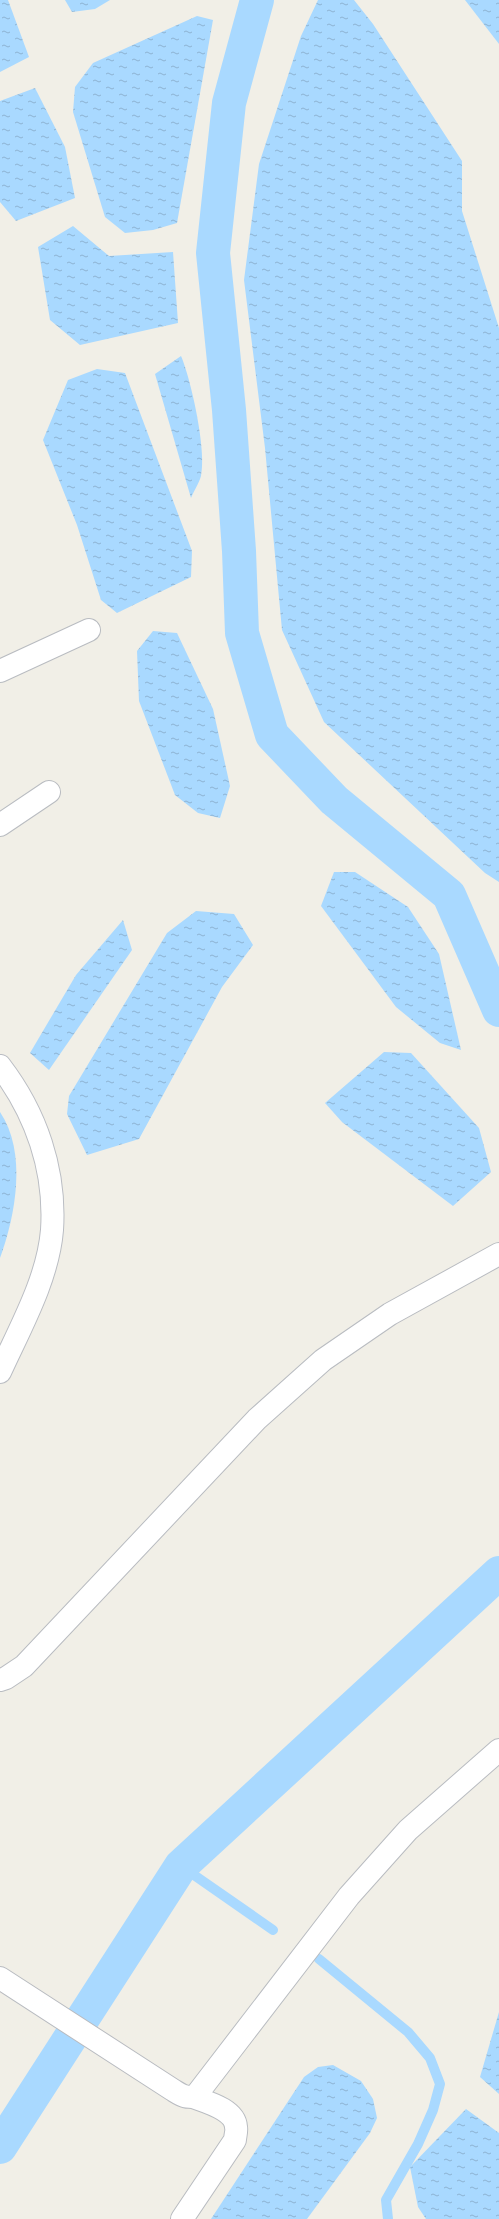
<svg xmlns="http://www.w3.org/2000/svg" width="499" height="2219" viewBox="0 0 499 2219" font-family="'Asap Condensed',sans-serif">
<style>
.water{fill:url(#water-ripples)}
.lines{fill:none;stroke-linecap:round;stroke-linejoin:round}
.stream{stroke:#a9d9ff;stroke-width:10}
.canal{stroke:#a9d9ff;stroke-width:34}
.street-casing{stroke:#b9bcc1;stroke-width:24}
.secondary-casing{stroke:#babdc3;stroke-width:24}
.street{stroke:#fff;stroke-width:22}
.secondary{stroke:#fff;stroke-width:22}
</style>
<defs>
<pattern id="water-ripples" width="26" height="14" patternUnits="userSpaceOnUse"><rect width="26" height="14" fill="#a9d9ff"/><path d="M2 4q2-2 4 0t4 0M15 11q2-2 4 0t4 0" fill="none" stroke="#8db3d2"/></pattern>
</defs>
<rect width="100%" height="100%" fill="#f1efe7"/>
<g class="water">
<path d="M 0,0 L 8,0 L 29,57 L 0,72 Z"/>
<path d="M 65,0 L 110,0 L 95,9 L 72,12 Z"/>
<path d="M 318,0 L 354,0 L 373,24 L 462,161 L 462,211 L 499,328 L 499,882 L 485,873 L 324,722 L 282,630 L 265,448 L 244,280 L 259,164 L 301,36 Z"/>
<path d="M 465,0 L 499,0 L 499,44 Z"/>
<path d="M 197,16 L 213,20 L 177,223 L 153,230 L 125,233 L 105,217 L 73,112 L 75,87 L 93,63 Z"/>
<path d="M 35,88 L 65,147 L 75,198 L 16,221 L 0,202 L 0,101 Z"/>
<path d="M 73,226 L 109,256 L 173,252 L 178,323 L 80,345 L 50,320 L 38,247 Z"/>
<path d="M 181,356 C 191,379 207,451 201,476 C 199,483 194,491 191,498 L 155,374 Z"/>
<path d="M 97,369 L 125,373 L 192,551 L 191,577 L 117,613 L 101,600 L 77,525 L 43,440 L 68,380 Z"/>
<path d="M 153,631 L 177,633 L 213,709 L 230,786 L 220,818 L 198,813 L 175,795 L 139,701 L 137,651 Z"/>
<path d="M 334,872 L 355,872 L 408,907 L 439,954 L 461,1050 L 440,1043 L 396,1007 L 321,906 Z"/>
<path d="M 196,911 L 234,914 L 253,945 L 222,987 L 139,1139 L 87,1155 L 67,1114 L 69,1096 L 167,933 Z"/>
<path d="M 123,920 L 132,950 L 49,1070 L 30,1053 L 76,975 Z"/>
<path d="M 384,1052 L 411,1053 L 479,1128 L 491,1172 L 453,1206 L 342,1122 L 325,1103 Z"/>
<path d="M 0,1112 C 27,1152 16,1214 0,1258 Z"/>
<path d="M 499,2012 L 499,2094 L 480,2077 Z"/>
<path d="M 333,2065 L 361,2081 L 373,2099 L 377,2118 L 370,2133 L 307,2219 L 211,2219 L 304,2077 L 318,2067 Z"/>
<path d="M 466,2109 L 499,2133 L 499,2219 L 426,2219 L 418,2207 L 410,2167 Z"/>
</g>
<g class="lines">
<g class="stream">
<path d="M 181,1866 L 273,1930"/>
<path d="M 319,1959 L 408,2032 L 430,2058 L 440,2084 L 433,2110 L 418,2144 L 386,2200 L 388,2219"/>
</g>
<g class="canal">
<path d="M 257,0 L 229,103 L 213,253 L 229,410 L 239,551 L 242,633 L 272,735 L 334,800 L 449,895 L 499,1010"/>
<path d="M 0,2147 L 181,1866 L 499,1573"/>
</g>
<defs>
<g id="street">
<path d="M 0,671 L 89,630"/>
<path d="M 0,825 L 49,792"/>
<path d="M 0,1680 L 6,1678 L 24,1666 L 257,1419 L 323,1360 L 390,1314 L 499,1254"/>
<path d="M 0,1978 L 173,2090 C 181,2095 188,2100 197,2094 L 349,1896 L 408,1830 L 499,1750"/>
<path d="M 182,2219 L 235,2140 C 235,2136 237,2131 236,2127 C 235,2109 206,2102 193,2097"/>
</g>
<path id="secondary" d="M 0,1066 C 36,1113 56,1170 52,1230 C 48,1279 20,1328 0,1372"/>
</defs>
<use href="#street" class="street-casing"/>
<use href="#secondary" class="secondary-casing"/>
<use href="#street" class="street"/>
<use href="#secondary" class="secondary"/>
</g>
</svg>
